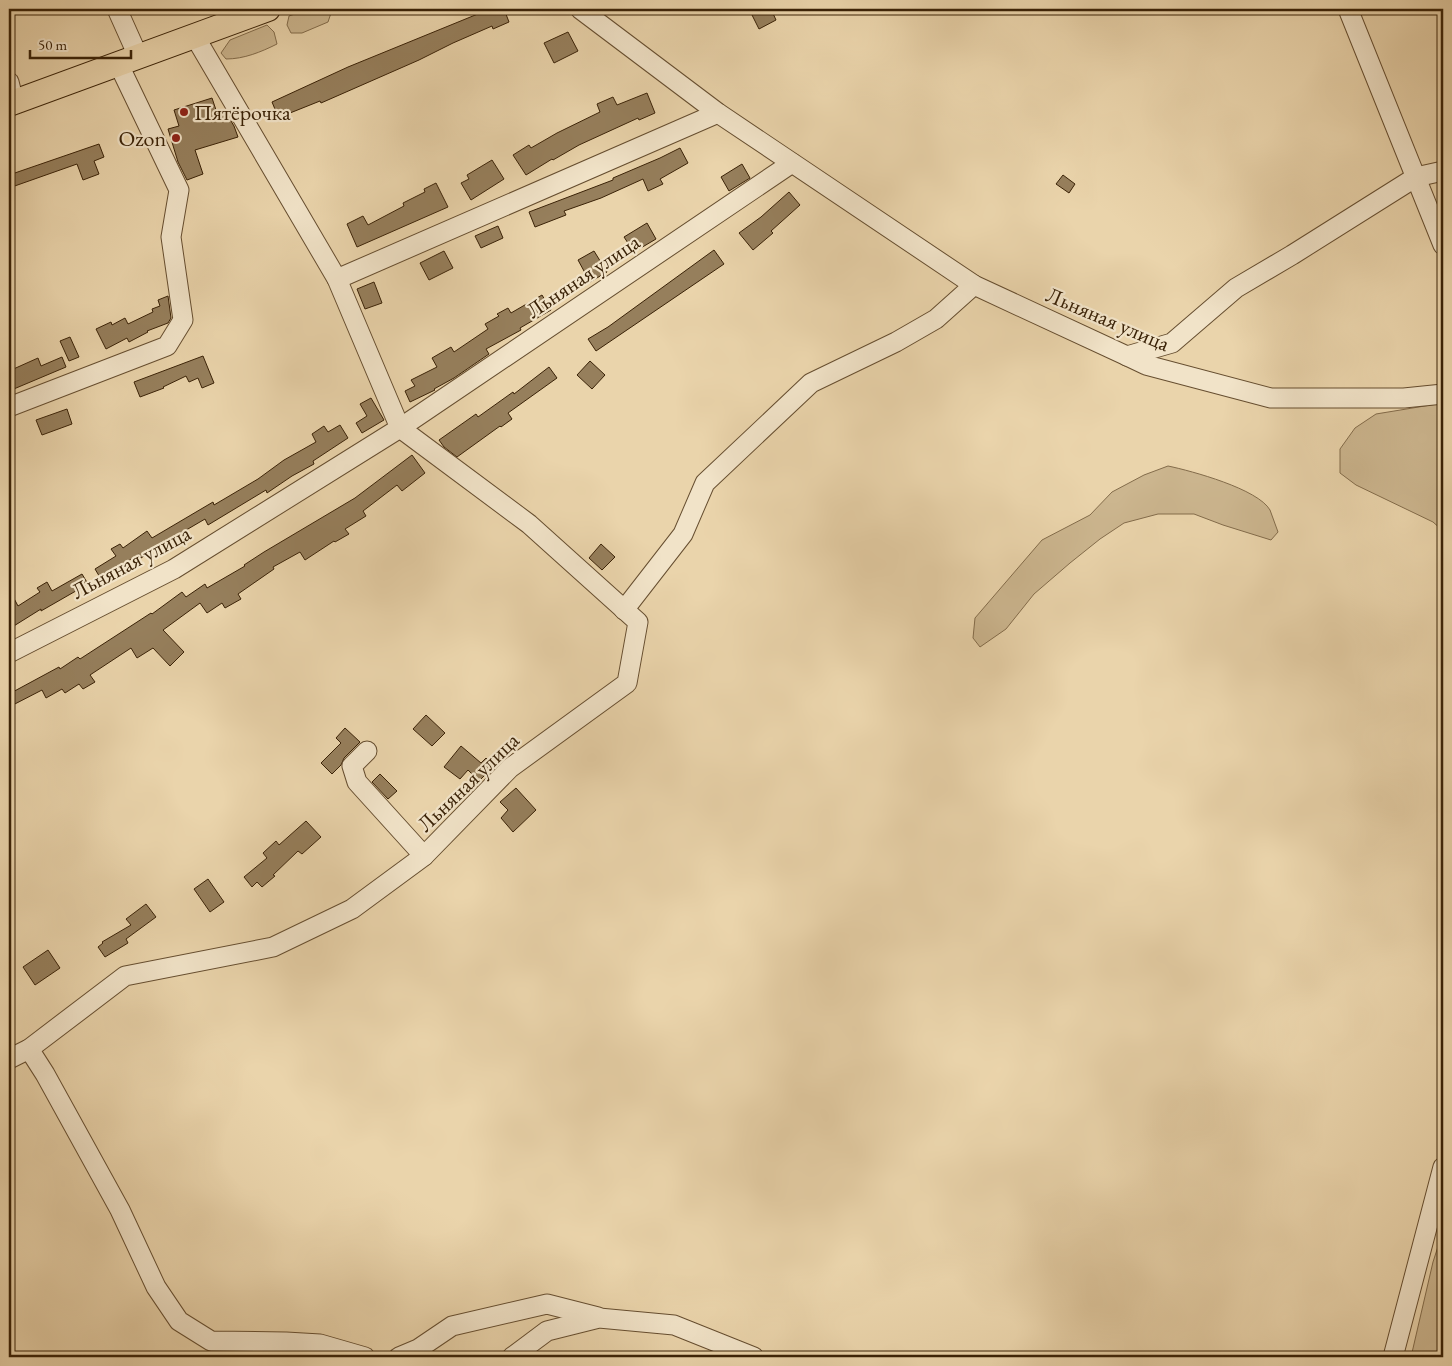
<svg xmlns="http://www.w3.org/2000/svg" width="1452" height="1366" viewBox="0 0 1452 1366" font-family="'EB Garamond',serif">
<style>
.green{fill:#ccb68f;stroke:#836c4b}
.building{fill:#967f5c;stroke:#3a2207}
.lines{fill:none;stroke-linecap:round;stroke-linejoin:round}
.minor-casing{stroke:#664e30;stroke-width:21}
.major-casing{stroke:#3a2207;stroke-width:26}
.minor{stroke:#f1e3c8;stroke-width:19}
.major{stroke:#ead4ab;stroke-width:24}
.poi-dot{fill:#8f2418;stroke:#f1e3c8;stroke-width:2}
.labels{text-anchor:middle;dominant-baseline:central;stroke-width:4.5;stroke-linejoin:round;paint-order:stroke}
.poi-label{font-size:22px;fill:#3a2207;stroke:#f1e3c8;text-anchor:start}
.street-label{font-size:22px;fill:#3a2207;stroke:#f1e3c8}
</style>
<rect width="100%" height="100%" fill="#ead4ab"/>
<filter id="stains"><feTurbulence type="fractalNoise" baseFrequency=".004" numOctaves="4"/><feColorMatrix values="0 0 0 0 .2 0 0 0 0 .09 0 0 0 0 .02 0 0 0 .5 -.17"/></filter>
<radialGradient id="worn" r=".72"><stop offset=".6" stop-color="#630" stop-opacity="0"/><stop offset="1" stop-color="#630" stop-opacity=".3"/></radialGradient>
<g class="green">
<path d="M 309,9 L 329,9 L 331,13 L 328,22 L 302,33 L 291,33 L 287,25 L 289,16 Z"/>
<path d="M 267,25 L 274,32 L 277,44 C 261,52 244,59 226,59 L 221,53 L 230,40 Z"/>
<path d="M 1443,403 L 1443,531 L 1433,522 L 1356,485 L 1340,473 L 1340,449 L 1355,428 L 1376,414 Z"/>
<path d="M 1168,466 C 1192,471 1258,489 1270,510 C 1273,517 1275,525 1278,532 L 1271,540 L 1223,525 L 1194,514 L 1158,514 L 1124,523 L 1100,539 L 1070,563 L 1034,594 L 1006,629 L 980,647 L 973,638 L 975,618 L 1042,540 L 1090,515 L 1112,492 L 1144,475 Z"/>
<path d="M 1443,1231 L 1443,1357 L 1411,1357 L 1433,1262 Z"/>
</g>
<g class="building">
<path d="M 490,9 L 504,9 L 509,22 L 493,29 L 492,26 L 453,43 L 419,60 L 321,103 L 320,101 L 290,113 L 288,109 L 277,114 L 272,102 L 348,67 Z"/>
<path d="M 749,9 L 771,9 L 776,20 L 759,29 Z"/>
<path d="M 568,32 L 578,51 L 554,63 L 544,43 Z"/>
<path d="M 647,93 L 655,113 L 639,120 L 638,118 L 579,145 L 553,160 L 552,159 L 526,175 L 513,155 L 529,145 L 531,148 L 557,133 L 600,112 L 597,104 L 613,97 L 617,105 Z"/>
<path d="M 212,98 L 217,113 L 225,111 L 234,126 L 238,137 L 195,150 L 203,174 L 187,180 L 178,162 L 168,129 L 179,126 L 174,110 Z"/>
<path d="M 99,144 L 104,157 L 94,161 L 99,174 L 83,180 L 77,164 L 9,188 L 9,175 Z"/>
<path d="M 680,148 L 688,163 L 660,179 L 663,184 L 648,191 L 643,179 L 601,198 L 564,211 L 566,215 L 535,227 L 529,212 L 613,180 L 613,178 L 660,158 Z"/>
<path d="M 492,160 L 504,179 L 471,200 L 461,183 L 469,179 L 467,175 Z"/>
<path d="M 742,164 L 750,178 L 729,191 L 721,177 Z"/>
<path d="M 1063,175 L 1075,184 L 1069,193 L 1056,184 Z"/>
<path d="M 436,183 L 448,207 L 357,247 L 347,224 L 363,216 L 368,225 L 404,206 L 403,203 L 425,192 L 424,189 Z"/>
<path d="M 789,192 L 800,205 L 771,231 L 773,233 L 753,250 L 739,233 L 761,217 Z"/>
<path d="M 647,223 L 656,239 L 634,252 L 624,237 Z"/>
<path d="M 498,226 L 503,238 L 481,248 L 475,236 Z"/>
<path d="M 714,250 L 724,264 L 596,351 L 588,339 L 608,327 Z"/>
<path d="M 444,251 L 453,268 L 429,280 L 420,263 Z"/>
<path d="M 594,251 L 607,272 L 590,282 L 578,260 Z"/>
<path d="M 374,282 L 382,303 L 365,309 L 357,289 Z"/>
<path d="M 542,295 L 551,310 L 520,328 L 521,330 L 486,349 L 489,354 L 454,378 L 434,389 L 435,390 L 410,402 L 405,391 L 415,386 L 411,380 L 437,367 L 432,358 L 451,347 L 454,352 L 488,329 L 485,324 L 499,316 L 497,314 L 508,308 L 511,313 Z"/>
<path d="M 168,296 L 171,318 L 168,323 L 147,331 L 148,332 L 129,342 L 127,338 L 106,349 L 96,329 L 111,322 L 112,325 L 125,318 L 128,324 L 153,312 L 152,309 L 160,306 L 158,300 Z"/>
<path d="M 70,337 L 79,357 L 69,361 L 60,341 Z"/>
<path d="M 203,356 L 214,383 L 202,388 L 198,378 L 189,382 L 186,376 L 163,387 L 164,388 L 140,397 L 134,382 Z"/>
<path d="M 62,357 L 66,367 L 9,391 L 9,371 L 38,358 L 41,366 Z"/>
<path d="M 590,361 L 605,375 L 592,389 L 577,375 Z"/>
<path d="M 549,367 L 557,378 L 508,413 L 512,419 L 501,427 L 500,426 L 457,457 L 444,447 L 439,440 L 476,414 L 478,417 L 513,392 L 514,394 Z"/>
<path d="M 371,398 L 384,420 L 362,433 L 356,423 L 367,416 L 360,404 Z"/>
<path d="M 67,409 L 72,424 L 42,435 L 36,420 Z"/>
<path d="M 340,425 L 348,438 L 313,461 L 314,464 L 292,476 L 267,493 L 266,490 L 208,525 L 205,519 L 164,543 L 141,558 L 139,554 L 101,579 L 95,569 L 116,556 L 111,549 L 120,544 L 123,548 L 147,531 L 152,538 L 213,502 L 214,505 L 258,479 L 284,460 L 316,442 L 312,434 L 324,426 L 328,432 Z"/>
<path d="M 412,455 L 425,473 L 402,491 L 397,485 L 363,511 L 366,516 L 345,529 L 349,534 L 335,542 L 334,541 L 305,560 L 300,552 L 273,567 L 274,569 L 238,594 L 241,599 L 225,608 L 222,603 L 207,613 L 200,603 L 163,630 L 184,652 L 170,666 L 153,648 L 137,658 L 131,648 L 90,675 L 95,682 L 83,689 L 79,684 L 65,693 L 62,689 L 46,698 L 42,690 L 9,707 L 9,694 L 59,667 L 60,669 L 78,657 L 80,659 L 151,613 L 152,614 L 182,592 L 186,597 L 205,584 L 207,588 L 245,566 L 244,565 L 264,552 L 355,498 Z"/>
<path d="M 601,544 L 615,557 L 602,570 L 589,558 Z"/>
<path d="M 82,574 L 88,584 L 41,611 L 41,609 L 9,629 L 9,589 L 18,606 L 40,592 L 37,588 L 47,582 L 52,591 Z"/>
<path d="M 426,715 L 445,733 L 432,746 L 413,729 Z"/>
<path d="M 345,728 L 360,742 L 344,758 L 341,765 L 332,774 L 321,763 L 341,743 L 336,738 Z"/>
<path d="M 461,746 L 481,763 L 486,758 L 494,766 L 479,781 L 468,770 L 460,779 L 444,767 Z"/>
<path d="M 380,774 L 397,791 L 388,799 L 372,782 Z"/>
<path d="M 516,788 L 536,810 L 513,832 L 501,818 L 508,810 L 500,802 Z"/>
<path d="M 306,821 L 321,837 L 302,854 L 298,851 L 273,875 L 275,876 L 262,887 L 257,882 L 252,887 L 244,877 L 267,858 L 263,853 L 276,841 L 279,845 Z"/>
<path d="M 208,879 L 224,902 L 210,912 L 194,889 Z"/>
<path d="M 146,904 L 156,917 L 126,939 L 128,943 L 105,957 L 98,947 L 103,943 L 102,942 L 131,925 L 126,919 Z"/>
<path d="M 48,950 L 60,968 L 35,985 L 23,967 Z"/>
</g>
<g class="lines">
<defs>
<g id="minor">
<path d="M 117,9 L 138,56"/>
<path d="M 580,9 L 718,113 L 974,285 L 1127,356 L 1146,365 L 1271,398 L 1404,398 L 1443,394"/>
<path d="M 1348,9 L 1443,245"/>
<path d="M 9,82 L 14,102"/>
<path d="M 337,279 L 718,113"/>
<path d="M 1127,356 L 1172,343 L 1236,288 L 1292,255 L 1416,177 L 1443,171"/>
<path d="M 9,407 L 167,346 L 183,320 L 171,237 L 179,190 L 118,63"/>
<path d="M 624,610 L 683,534 L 705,483 L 811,383 L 896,342 L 936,319 L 974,285"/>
<path d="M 9,653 L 174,569 L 400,428 L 792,163"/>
<path d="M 367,751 L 352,766 L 357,782 L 424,856"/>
<path d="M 29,1049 L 45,1074 L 120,1210 L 156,1287 L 179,1321 L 211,1341 L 286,1342 L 320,1344 L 365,1357"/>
<path d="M 9,1059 L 29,1049 L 125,976 L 273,947 L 352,909 L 424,856 L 510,768 L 627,683 L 638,622 L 529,524 L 400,428 L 337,279 L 194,35"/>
<path d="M 399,1357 L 418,1349 L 452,1326 L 547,1304 L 598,1317"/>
<path d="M 512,1357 L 547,1331 L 599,1318 L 674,1325 L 754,1357"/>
<path d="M 1393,1357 L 1443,1167"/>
</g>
<path id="major" d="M 9,104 L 268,9"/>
</defs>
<use href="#minor" class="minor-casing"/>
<use href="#major" class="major-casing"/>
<use href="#minor" class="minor"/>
<use href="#major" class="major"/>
</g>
<g class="poi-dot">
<circle cx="184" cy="112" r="5"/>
<circle cx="176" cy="138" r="5"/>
</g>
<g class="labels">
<g class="poi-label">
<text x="194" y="112">Пятёрочка</text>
<text x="166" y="138" text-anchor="end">Ozon</text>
</g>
<g class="street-label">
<text transform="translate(583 276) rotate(-34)">Льняная улица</text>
<text transform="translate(1108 319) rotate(23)">Льняная улица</text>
<text transform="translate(131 562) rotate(-28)">Льняная улица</text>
<text transform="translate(468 782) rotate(-44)">Льняная улица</text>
</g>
</g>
<rect width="1452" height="1366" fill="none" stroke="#ead4ab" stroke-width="30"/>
<rect x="10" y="10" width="1432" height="1346" fill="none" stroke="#3a2207" stroke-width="2.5"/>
<rect x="15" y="15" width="1422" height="1336" fill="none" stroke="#3a2207"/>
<path d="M30 50v8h101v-8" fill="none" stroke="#3a2207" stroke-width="2.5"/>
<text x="38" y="50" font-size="15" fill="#3a2207" stroke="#f1e3c8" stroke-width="4" paint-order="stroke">50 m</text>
<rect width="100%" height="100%" filter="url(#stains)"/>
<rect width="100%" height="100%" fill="url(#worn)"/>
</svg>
